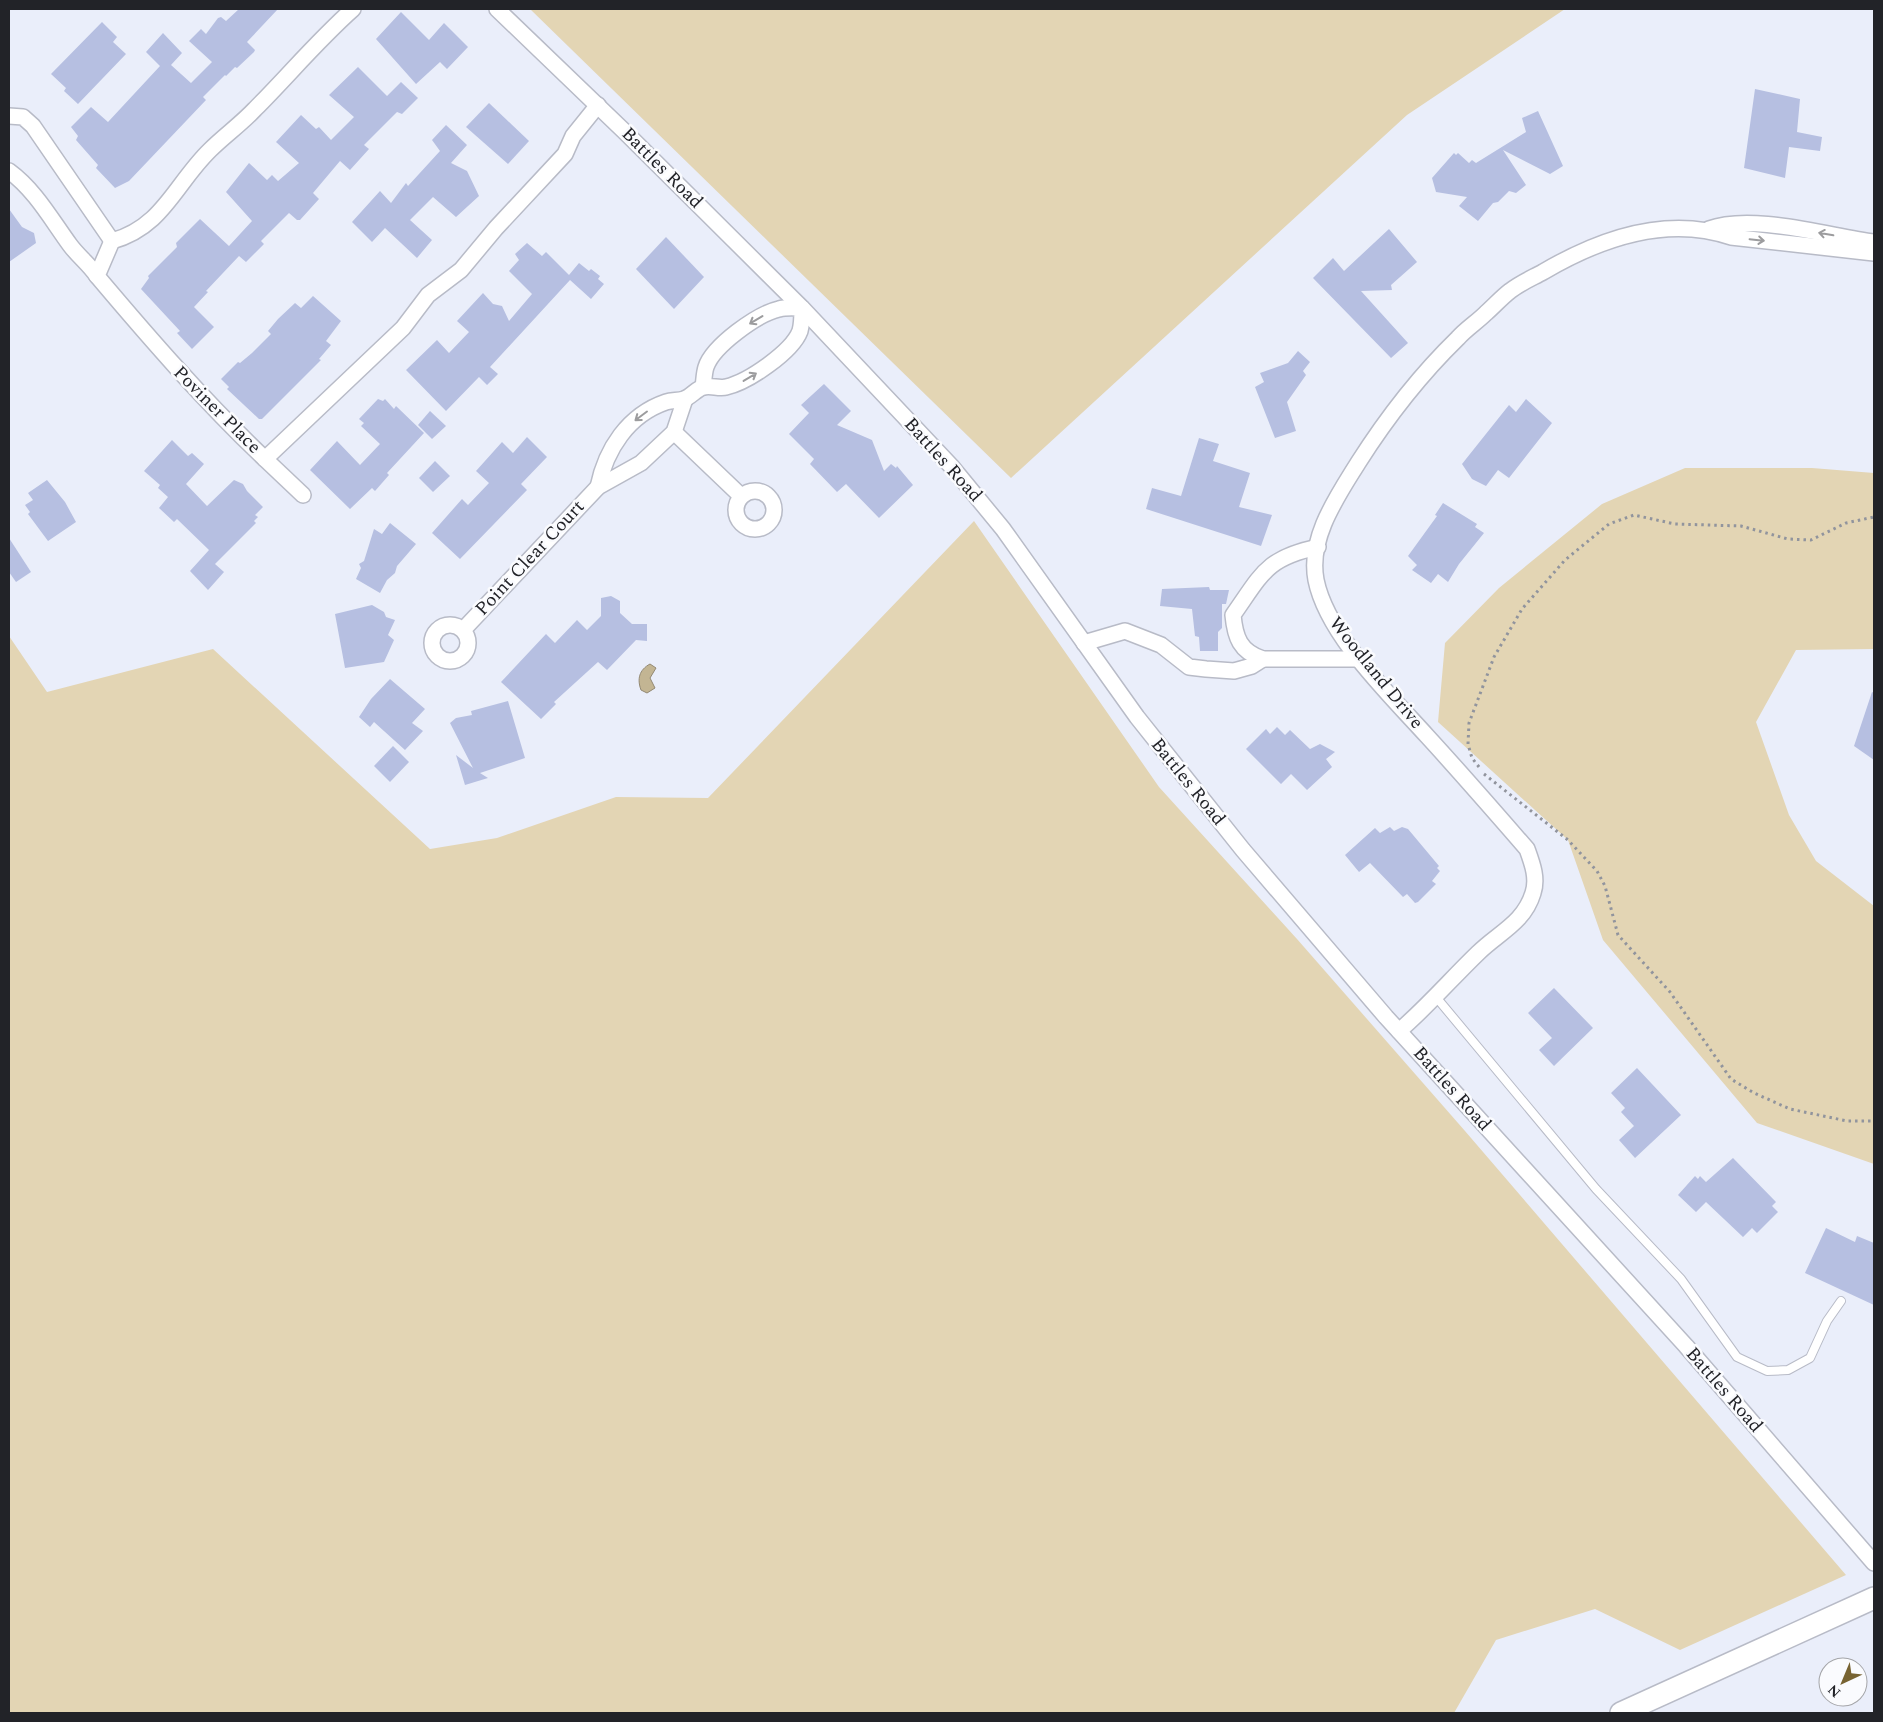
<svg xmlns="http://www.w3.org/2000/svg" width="1883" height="1722" viewBox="0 0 1883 1722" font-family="Spectral,serif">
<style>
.green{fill:#e3d5b4}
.water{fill:#c3b593;stroke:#938973}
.building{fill:#b6bfe1}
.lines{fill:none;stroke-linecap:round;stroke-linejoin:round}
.lane-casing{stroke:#b8bbc7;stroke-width:10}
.street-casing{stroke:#b8bbc7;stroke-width:18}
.secondary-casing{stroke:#b8bbc7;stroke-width:24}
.path{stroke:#91949d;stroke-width:3;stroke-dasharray:2.5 4;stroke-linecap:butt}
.lane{stroke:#fff;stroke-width:8}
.street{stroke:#fff;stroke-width:15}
.secondary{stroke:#fff;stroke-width:21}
.oneway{stroke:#9c9c9e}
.labels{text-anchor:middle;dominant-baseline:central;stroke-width:5;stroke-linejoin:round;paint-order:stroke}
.street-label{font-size:19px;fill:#222328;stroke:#fafbfe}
</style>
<rect width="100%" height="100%" fill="#eaeefa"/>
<g class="green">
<path d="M 530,9 L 1565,9 L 1407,115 L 1011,478 Z"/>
<path d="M 1685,468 L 1812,468 L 1874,473 L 1874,649 L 1796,650 L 1756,722 L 1789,815 L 1816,861 L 1874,906 L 1874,1164 L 1757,1123 L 1603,940 L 1568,840 L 1438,722 L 1445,643 L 1499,588 L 1602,504 Z"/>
<path d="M 974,521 L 1159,787 L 1297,939 L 1465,1131 L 1846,1575 L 1680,1650 L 1595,1609 L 1496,1640 L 1454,1713 L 9,1713 L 9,636 L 47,692 L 213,649 L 430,849 L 497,838 L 616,797 L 708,798 Z"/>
</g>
<path class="water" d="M 650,664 L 656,668 L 650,678 L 655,688 L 647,693 L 641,690 C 637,679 639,670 650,664 Z"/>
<g class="building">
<path d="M 239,9 L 278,9 L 247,42 L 255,50 L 254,52 L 237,68 L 235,67 L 226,76 L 225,75 L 203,97 L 206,100 L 129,181 L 115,188 L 96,168 L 98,165 L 76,140 L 78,136 L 71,127 L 91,107 L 108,122 L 160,66 L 146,52 L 163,33 L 182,53 L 171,65 L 191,83 L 212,62 L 189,41 L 201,29 L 206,34 L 218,18 L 221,17 L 226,21 Z"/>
<path d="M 401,12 L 429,40 L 444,23 L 468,47 L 447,69 L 440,62 L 416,84 L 376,39 Z"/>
<path d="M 102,22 L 117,37 L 113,42 L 126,54 L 78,104 L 64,91 L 66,88 L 51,74 Z"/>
<path d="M 358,67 L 387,96 L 401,82 L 418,98 L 402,114 L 397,112 L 364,145 L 369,149 L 350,170 L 340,161 L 313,193 L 319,199 L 300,220 L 297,220 L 289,213 L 261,241 L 264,244 L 246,262 L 239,256 L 206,291 L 208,292 L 194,307 L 214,327 L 192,349 L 177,333 L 180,331 L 141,289 L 149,278 L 148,276 L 177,247 L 176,243 L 200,219 L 229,246 L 252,221 L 226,192 L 249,163 L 267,180 L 272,175 L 278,181 L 299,163 L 276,142 L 301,115 L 316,129 L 319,127 L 331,140 L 354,117 L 329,95 Z"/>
<path d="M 1755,89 L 1800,99 L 1797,132 L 1822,137 L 1820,151 L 1789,147 L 1785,178 L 1744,168 Z"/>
<path d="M 489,103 L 529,141 L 508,164 L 466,127 Z"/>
<path d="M 1538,111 L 1563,166 L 1550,174 L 1503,150 L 1526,185 L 1516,193 L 1509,191 L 1498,202 L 1493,203 L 1478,221 L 1459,206 L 1467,197 L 1436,192 L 1432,178 L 1454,153 L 1456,155 L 1458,153 L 1469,163 L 1472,160 L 1476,163 L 1526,132 L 1522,118 Z"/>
<path d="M 446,125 L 467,145 L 451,163 L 467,171 L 479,196 L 456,217 L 433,197 L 410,220 L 432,240 L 417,258 L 385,228 L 372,242 L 352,222 L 380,191 L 391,203 L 406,183 L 408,186 L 440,151 L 432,140 Z"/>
<path d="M 9,209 L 22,227 L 34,233 L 36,243 L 9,262 Z"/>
<path d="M 1389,229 L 1417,262 L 1391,285 L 1392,290 L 1361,291 L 1408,343 L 1391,358 L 1313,278 L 1333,258 L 1344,271 Z"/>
<path d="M 666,237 L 704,277 L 674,309 L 636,269 Z"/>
<path d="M 527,243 L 542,256 L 546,252 L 569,275 L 579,263 L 589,271 L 591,269 L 600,276 L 598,279 L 604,284 L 591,299 L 570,280 L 490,367 L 498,374 L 487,385 L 479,377 L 446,411 L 406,370 L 437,340 L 449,353 L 469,332 L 457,321 L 483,293 L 493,304 L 502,306 L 509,321 L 532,294 L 509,271 L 519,260 L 515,254 Z"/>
<path d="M 313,296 L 341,321 L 326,341 L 331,345 L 319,359 L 321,360 L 262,419 L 259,419 L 227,389 L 229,387 L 221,379 L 238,362 L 240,363 L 252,353 L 271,334 L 268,331 L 278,319 L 295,303 L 301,308 Z"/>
<path d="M 1298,351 L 1310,362 L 1303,371 L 1306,375 L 1287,402 L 1296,431 L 1275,438 L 1255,387 L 1264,382 L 1260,373 L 1288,363 Z"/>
<path d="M 824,384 L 851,411 L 837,425 L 872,440 L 884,471 L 891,464 L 896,468 L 897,466 L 913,485 L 879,518 L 846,484 L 837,492 L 810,464 L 814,459 L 789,434 L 809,413 L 801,405 Z"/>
<path d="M 378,399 L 383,401 L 385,399 L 394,409 L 396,406 L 424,433 L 387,473 L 389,475 L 375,491 L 372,488 L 350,509 L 310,470 L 337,441 L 360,465 L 380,444 L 361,426 L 364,423 L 359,419 Z"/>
<path d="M 1526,399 L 1552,423 L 1509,478 L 1498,470 L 1486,486 L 1472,479 L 1462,464 L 1509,405 L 1516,412 Z"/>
<path d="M 430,411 L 446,426 L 432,439 L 418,425 Z"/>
<path d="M 527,437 L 547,457 L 521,484 L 527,490 L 460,559 L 432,533 L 462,499 L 468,505 L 489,483 L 476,471 L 502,442 L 513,453 Z"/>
<path d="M 1199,438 L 1219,444 L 1213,461 L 1250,473 L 1239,507 L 1272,515 L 1261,546 L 1146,509 L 1152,488 L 1181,496 Z"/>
<path d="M 172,440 L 188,456 L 192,453 L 204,464 L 186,484 L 207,506 L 234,480 L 243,484 L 247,491 L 263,507 L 255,515 L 258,517 L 254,521 L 256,523 L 215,564 L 224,572 L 208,590 L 190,571 L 209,550 L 177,519 L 174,522 L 159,508 L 168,497 L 158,488 L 160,485 L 144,471 Z"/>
<path d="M 435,461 L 450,476 L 433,492 L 419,478 Z"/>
<path d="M 47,480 L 65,502 L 76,522 L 48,541 L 28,514 L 30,512 L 25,505 L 33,500 L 28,493 Z"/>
<path d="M 1443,503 L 1477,524 L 1475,527 L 1484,533 L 1459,564 L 1448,582 L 1438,574 L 1431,583 L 1412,570 L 1417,565 L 1408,556 L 1437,516 L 1435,515 Z"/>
<path d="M 390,523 L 416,544 L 397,566 L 395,573 L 387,580 L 380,593 L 356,579 L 361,568 L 359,564 L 364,561 L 374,529 L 382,534 Z"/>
<path d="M 9,538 L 31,572 L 16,582 L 9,572 Z"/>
<path d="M 1209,587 L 1210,590 L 1229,590 L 1226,604 L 1222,604 L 1222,628 L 1218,632 L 1218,651 L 1200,651 L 1199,637 L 1195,636 L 1192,609 L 1160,606 L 1162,589 Z"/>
<path d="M 611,596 L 620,601 L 620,613 L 632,624 L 647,624 L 647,641 L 636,640 L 607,670 L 598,662 L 554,702 L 556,704 L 541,719 L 501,682 L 546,634 L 555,643 L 577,620 L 587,630 L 601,616 L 601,598 Z"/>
<path d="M 372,605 L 384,612 L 386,617 L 395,620 L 388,635 L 394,640 L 384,662 L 345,668 L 335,614 Z"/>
<path d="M 390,679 L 425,709 L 412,723 L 423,731 L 405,750 L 374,722 L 370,727 L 359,717 L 371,699 Z"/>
<path d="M 1872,692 L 1874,693 L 1874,760 L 1854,746 Z"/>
<path d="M 508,701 L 525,758 L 480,773 L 488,778 L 465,785 L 456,755 L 473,768 L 450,723 L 456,718 L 472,715 L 471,711 Z"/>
<path d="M 1277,727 L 1285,735 L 1290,730 L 1310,749 L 1320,744 L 1335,752 L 1326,759 L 1332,767 L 1307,790 L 1291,774 L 1281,784 L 1246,749 L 1266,729 L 1270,734 Z"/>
<path d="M 393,746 L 409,762 L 390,782 L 374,766 Z"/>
<path d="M 1390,827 L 1394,831 L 1402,827 L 1408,829 L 1439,866 L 1437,868 L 1440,871 L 1432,881 L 1436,884 L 1418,902 L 1415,903 L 1407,894 L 1403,897 L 1370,863 L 1359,872 L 1345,855 L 1375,828 L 1380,833 Z"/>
<path d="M 1554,988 L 1593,1028 L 1554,1066 L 1539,1050 L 1552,1038 L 1528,1013 Z"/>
<path d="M 1637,1068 L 1681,1115 L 1635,1158 L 1619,1140 L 1634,1126 L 1621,1112 L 1625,1108 L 1611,1093 Z"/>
<path d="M 1733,1158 L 1776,1202 L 1772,1206 L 1778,1212 L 1757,1233 L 1752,1228 L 1743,1237 L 1706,1202 L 1696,1212 L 1678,1195 L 1695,1176 L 1698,1179 L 1700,1176 L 1706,1182 Z"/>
<path d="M 1826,1228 L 1855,1242 L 1857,1236 L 1874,1243 L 1874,1305 L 1805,1273 Z"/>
</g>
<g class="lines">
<defs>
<path id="lane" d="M 1436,997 L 1596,1189 L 1681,1279 L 1737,1357 L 1767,1371 L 1788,1370 L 1810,1358 L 1827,1321 L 1841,1301"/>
<g id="street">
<path d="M 353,9 C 318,40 288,76 255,109 C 241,124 224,136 210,150 C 175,184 163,227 112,241 L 97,276 C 151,340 205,402 265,459 L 403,328 L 428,295 L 461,270 L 496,228 L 565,154 L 573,136 L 598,105"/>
<path d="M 497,9 L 625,132 L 802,308 L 952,467 L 1003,529 L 1137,717 L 1243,850 L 1386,1017 L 1686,1346 L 1874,1563"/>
<path d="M 9,116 L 23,117 L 33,126 L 112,241"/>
<path d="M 9,171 C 35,190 51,219 70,245 C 78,256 89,264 97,276"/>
<path d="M 1709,229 C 1752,213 1828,236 1874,242"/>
<path d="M 674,432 L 741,496"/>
<path d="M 265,459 L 303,495"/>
<path d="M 598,487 C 606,449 628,415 666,402 C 672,400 679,401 684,399 C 691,397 697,388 704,387 C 711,385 719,389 726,387 C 748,382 792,352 800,331 C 802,324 802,315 802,308 C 795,308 786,307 779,309 C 757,314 713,346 706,367 C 704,373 704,381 703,387"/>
<circle cx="755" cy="510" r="19"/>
<path d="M 1318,547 C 1266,558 1262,574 1233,615 C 1235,637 1240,652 1263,659 L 1360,659"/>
<circle cx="450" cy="643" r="18"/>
<path d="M 463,630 L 598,487 L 641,463 L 674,432 L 685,399"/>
<path d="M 1084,643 L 1125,631 L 1161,645 L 1189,667 L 1206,669 L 1234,671 L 1252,666 L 1263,659"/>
<path d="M 1399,1031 C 1427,1007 1451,979 1478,953 C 1498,933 1524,923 1533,893 C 1538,878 1532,863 1527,849 C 1494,811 1461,773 1427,736 C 1390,695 1327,635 1316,580 C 1308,538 1337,497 1358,463 C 1386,419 1420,375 1458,338 C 1466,329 1477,322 1486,313 C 1494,306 1502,297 1510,291 C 1520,283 1532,278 1543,272 C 1599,239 1667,215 1731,237 L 1874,253"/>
</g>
<path id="secondary" d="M 1621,1713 L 1874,1598"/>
</defs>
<use href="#lane" class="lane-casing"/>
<use href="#street" class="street-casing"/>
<use href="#secondary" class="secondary-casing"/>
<g class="path">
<path d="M 1479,767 L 1472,758 L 1468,744 L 1469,723 L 1494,657 L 1522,609 L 1565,560 L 1609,524 L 1634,515 L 1675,524 L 1741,526 L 1788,539 L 1811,540 L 1846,523 L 1874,517"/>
<path d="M 1484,774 L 1568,840 L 1597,871 L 1605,886 L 1618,935 L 1670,992 L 1731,1079 L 1754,1093 L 1790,1109 L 1847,1121 L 1874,1121"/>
</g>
<use href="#lane" class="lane"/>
<use href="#street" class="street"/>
<use href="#secondary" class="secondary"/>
</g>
<defs><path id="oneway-shaft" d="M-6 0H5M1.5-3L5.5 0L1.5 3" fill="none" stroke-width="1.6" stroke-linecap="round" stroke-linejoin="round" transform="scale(1.25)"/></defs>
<g class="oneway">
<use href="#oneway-shaft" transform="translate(1826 234) rotate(-170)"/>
<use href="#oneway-shaft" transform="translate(1757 240) rotate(6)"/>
<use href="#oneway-shaft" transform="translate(756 320) rotate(149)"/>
<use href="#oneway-shaft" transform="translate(750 377) rotate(-31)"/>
<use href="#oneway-shaft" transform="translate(641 416) rotate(143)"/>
</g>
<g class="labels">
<g class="street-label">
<text transform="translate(662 168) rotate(45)">Battles Road</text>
<text transform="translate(217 410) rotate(45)">Poviner Place</text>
<text transform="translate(943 460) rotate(48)">Battles Road</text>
<text transform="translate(530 558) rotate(-47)">Point Clear Court</text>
<text transform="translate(1376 673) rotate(51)">Woodland Drive</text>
<text transform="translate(1188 782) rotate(51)">Battles Road</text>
<text transform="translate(1452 1089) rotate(48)">Battles Road</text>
<text transform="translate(1724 1390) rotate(49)">Battles Road</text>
</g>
</g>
<rect width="1883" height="1722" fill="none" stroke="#222328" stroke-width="20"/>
<g transform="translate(1843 1682) rotate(224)"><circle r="24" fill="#fafbfe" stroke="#a4a5a8"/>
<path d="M0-4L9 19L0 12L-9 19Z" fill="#776332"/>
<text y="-8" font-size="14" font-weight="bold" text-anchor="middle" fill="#222328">N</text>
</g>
</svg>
